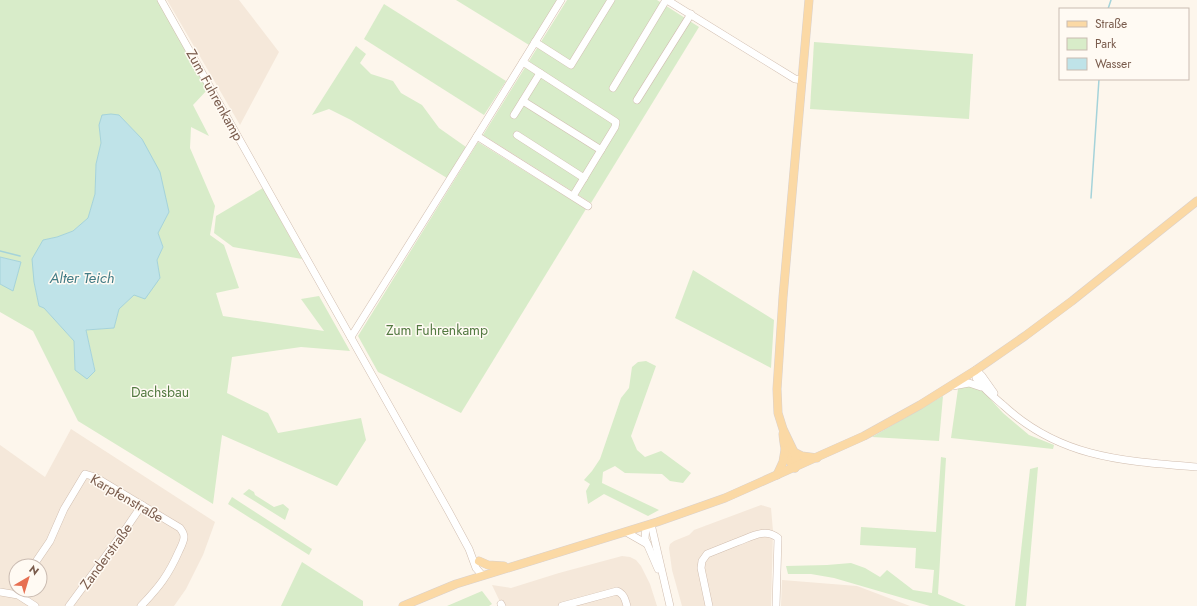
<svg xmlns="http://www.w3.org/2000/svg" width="1197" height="606" viewBox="0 0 1197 606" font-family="Jost,sans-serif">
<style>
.residential{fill:#f5e8da;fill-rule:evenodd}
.green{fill:#d8ecc9;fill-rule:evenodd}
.water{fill:#bfe3e8;stroke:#a5d3da}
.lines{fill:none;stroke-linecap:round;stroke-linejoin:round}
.stream{stroke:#a5d3da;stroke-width:1.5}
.minor-casing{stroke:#d1beb0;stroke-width:8}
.major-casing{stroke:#dad1cd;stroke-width:9}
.minor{stroke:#fff;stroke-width:7}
.major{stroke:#fbd9a5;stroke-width:8}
.labels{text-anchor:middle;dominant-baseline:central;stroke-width:3;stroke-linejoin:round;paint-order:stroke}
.street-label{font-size:14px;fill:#7a5c4d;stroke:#fffaf3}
.park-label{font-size:14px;fill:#537a41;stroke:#fffaf3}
.water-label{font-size:15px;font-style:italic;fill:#437c86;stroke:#fffaf3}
</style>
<rect width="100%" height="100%" fill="#fdf6ec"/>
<g class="residential">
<path d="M 167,0 L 239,0 L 279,52 L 240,125 Z"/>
<path d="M 71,429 L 215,522 L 203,555 L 186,589 L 174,606 L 0,606 L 0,445 L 45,477 ZM 16,566 L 40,566 L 40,590 L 16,590 Z"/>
<path d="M 761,505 L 771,508 L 773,531 L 771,606 L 682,606 L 672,570 L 669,548 L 670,544 L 674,541 L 689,535 L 694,530 Z"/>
<path d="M 622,556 L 630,557 L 636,560 L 641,566 L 650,584 L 657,606 L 502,606 L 492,585 L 511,588 L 559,573 Z"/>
<path d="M 782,580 L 857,586 L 910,606 L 781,606 Z"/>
</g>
<g class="green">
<path d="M 0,0 L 166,0 L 164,7 L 209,88 L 193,105 L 209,136 L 191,127 L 190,148 L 215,206 L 210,235 L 224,245 L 239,288 L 216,293 L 223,316 L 324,331 L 301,299 L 319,296 L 350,351 L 301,347 L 232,357 L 227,393 L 268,413 L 278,433 L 361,418 L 366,440 L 337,486 L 222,435 L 213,504 L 78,421 L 33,331 L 0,312 L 0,284 L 13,290 L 21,262 L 0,257 ZM 119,115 L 142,139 L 169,212 L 158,233 L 163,247 L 157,260 L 160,279 L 134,295 L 119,309 L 114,328 L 86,330 L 95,370 L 75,370 L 74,341 L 44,308 L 39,306 L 34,282 L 43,240 L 57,237 L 73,231 L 88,218 L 95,194 L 96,164 L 101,143 L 99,125 Z"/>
<path d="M 456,0 L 561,0 L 529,45 Z"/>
<path d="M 567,0 L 657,0 L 699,27 L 591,203 L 483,135 Z"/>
<path d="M 384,4 L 506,81 L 484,115 L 364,39 Z"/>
<path d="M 814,42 L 973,54 L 969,119 L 810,109 Z"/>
<path d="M 356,46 L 366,54 L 360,63 L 371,74 L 393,81 L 401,93 L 422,105 L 439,128 L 466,147 L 447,178 L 351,120 L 329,109 L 312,115 Z"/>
<path d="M 478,142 L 586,209 L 461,413 L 378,372 L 358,336 Z"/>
<path d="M 263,188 L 302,259 L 233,247 L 214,233 L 216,216 Z"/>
<path d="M 693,270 L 774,320 L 771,368 L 675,318 Z"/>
<path d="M 646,361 L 656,366 L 631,436 L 637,450 L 645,457 L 661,451 L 691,473 L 683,483 L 670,481 L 662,474 L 625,473 L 615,466 L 603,472 L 602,483 L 659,510 L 648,516 L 604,494 L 588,504 L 586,491 L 590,484 L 584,480 L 592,471 L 600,459 L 621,398 L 629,388 L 632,367 L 638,362 Z"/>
<path d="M 970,386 L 983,391 L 1003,413 L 1029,435 L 1054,445 L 1053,449 L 951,438 L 958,389 Z"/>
<path d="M 943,396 L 939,441 L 872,437 Z"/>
<path d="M 941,457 L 946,458 L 938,594 L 966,606 L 930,606 L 834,578 L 811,574 L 788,574 L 786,566 L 827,565 L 851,563 L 865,568 L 880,577 L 887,570 L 913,590 L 932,593 L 934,570 L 915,568 L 916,548 L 860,545 L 861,527 L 936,532 Z"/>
<path d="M 1038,467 L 1026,606 L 1015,606 L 1030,469 Z"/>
<path d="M 249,489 L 254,492 L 255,495 L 274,507 L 283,504 L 289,509 L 285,520 L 243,494 Z"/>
<path d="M 232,497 L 312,549 L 309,555 L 228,504 Z"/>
<path d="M 302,562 L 363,601 L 363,606 L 281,606 Z"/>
<path d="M 482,591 L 492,604 L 489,606 L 447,606 Z"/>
</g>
<g class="water">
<path d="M 111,114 L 119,115 L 142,139 L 160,172 L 169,212 L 158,233 L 163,247 L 157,260 L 160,278 L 145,299 L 134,295 L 119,309 L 114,328 L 86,330 L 95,371 L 87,379 L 75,370 L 74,341 L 44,308 L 39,306 L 34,282 L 32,259 L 43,240 L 57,237 L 73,231 L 88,218 L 95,194 L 96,164 L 101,143 L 99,125 L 102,115 Z"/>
<path d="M 0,257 L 21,262 L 13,291 L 0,284 Z"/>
</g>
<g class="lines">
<g class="stream">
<path d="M 1108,9 L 1111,0"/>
<path d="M 1091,198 L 1099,79"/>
<path d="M 0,251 L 20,256"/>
</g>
<defs>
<g id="minor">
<path d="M 161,0 L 449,512 L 469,549 L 476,568 L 482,575"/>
<path d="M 561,0 L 477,136 L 588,206"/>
<path d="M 667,0 L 795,79 L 802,80"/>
<path d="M 535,42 L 571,65 L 611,0"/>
<path d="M 523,62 L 616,122 L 615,127 L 573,196"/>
<path d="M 613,88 L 666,0"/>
<path d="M 637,100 L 691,14"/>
<path d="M 523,101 L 601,150"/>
<path d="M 514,115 L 540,73"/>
<path d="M 517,135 L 584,178"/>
<path d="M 351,337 L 477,136"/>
<path d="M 976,370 L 976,378 L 979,382 C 986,391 995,398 1003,405 C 1060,458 1123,461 1197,467"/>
<path d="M 976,370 L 982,376 L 994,393"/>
<path d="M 953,386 L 969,383 L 981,387"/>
<path d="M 651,524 L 670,606"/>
<path d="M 646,526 L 645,539 L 658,569"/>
<path d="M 626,532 L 647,544"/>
<path d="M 33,566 L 50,541 L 64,509 L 85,474 L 95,477 L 180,528 C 182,531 184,533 184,537 C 184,541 181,547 179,551 C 168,576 159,587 141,606"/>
<path d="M 0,592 L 18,595 L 35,606"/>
<path d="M 501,604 L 502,606"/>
<path d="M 69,606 L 127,527 L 142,505"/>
<path d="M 562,606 L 617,591 C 624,594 625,599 627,606"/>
<path d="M 709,606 L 701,568 L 702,561 L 707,554 C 717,550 727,546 737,542 C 749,538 765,527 778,538 L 776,606"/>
</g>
<g id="major">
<path d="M 783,434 C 784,446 786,459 795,468"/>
<path d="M 794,452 L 802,456 L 817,458"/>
<path d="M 795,468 L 796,460 L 794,452 L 783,429 L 778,413 L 777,389 L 783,297 L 809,0"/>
<path d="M 777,475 L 783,462 L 785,450"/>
<path d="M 479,561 L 488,565 L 504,566"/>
<path d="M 403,606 L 456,584 L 657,522 L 725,498 L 864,436 L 920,405 L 976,370 L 1025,336 L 1072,301 L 1197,201"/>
</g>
</defs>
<use href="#minor" class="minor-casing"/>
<use href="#major" class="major-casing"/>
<use href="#minor" class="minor"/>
<use href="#major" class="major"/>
</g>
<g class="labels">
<g class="street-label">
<text transform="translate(215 95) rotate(61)">Zum Fuhrenkamp</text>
<text transform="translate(127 498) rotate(30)">Karpfenstraße</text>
<text transform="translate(106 556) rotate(-54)">Zanderstraße</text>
</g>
<g class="park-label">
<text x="437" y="330">Zum Fuhrenkamp</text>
<text x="160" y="392">Dachsbau</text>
</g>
<g class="water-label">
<text x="82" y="278">Alter Teich</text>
</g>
</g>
<rect x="1059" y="8" width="130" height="72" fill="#fffaf3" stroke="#cabbb1"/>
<rect x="1067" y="21" width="20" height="6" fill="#fbd9a5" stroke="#cabbb1"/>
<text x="1095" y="28" font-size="12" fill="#7a5c4d">Straße</text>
<rect x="1067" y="38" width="20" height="12" fill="#d8ecc9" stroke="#cabbb1"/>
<text x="1095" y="48" font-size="12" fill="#7a5c4d">Park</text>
<rect x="1067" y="58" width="20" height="12" fill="#bfe3e8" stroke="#cabbb1"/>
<text x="1095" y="68" font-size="12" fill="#7a5c4d">Wasser</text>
<g transform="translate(28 578) rotate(38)"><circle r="19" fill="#fffaf3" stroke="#cabbb1"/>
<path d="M0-3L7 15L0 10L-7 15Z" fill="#e76f51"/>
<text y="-6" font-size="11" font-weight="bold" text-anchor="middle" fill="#7a5c4d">N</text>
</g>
</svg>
